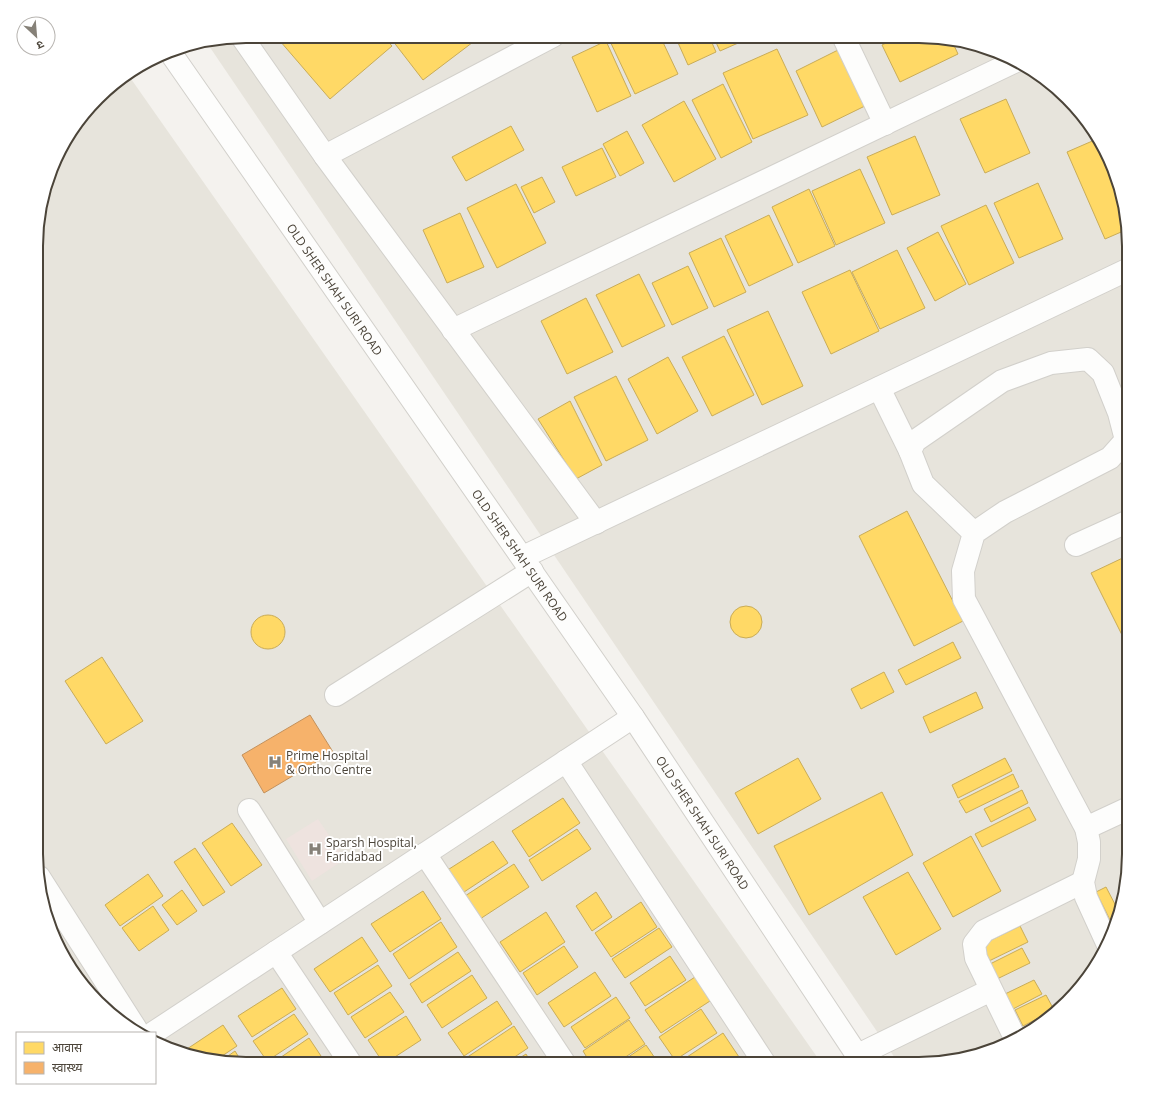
<svg xmlns="http://www.w3.org/2000/svg" width="1165" height="1100" viewBox="0 0 1165 1100" font-family="'Open Sans','Noto Sans Devanagari',sans-serif">
<style>
.residential{fill:#e7e4dc}
.medical{fill:#eee3df}
.homes{fill:#ffd966;stroke:#c9ac58}
.health{fill:#f6b26b;stroke:#c3915c}
.lines{fill:none;stroke-linecap:round;stroke-linejoin:round}
.minor-casing{stroke:#d2d0cb;stroke-width:24}
.minor{stroke:#fdfdfc;stroke-width:22}
.labels{text-anchor:middle;dominant-baseline:central;stroke-width:4;stroke-linejoin:round;paint-order:stroke}
.street-label{font-size:12px;fill:#4b4439;stroke:#fff}
.poi-label{font-size:12px;fill:#4b4439;stroke:#fff;text-anchor:start}
.rim{fill:none;stroke:#4b4439;stroke-width:2}
</style>
<rect width="100%" height="100%" fill="#f4f2ee"/>
<g class="residential">
<path d="M 246,36 L 933,36 L 1012,58 L 1077,108 L 1113,165 L 1129,232 L 1129,854 L 1125,895 L 1107,947 L 1057,1012 L 999,1048 L 933,1064 L 899,1064 L 207,43 Z"/>
<path d="M 129,76 L 822,1064 L 246,1064 L 192,1057 L 155,1043 L 88,992 L 52,934 L 36,868 L 38,218 L 64,141 L 108,88 Z"/>
</g>
<path class="medical" d="M 318,819 L 345,859 L 312,881 L 286,839 Z"/>
<g class="homes">
<path d="M 285,36 L 383,36 L 392,46 L 330,99 L 280,41 Z"/>
<path d="M 389,36 L 481,36 L 423,80 Z"/>
<path d="M 660,36 L 678,74 L 635,94 L 608,37 Z"/>
<path d="M 675,36 L 709,36 L 716,52 L 688,65 Z"/>
<path d="M 713,36 L 743,36 L 745,40 L 720,51 Z"/>
<path d="M 900,36 L 933,36 L 952,41 L 958,54 L 900,82 L 882,45 Z"/>
<path d="M 606,41 L 631,96 L 597,112 L 572,57 Z"/>
<path d="M 777,49 L 808,115 L 753,139 L 723,73 Z"/>
<path d="M 840,49 L 867,105 L 822,127 L 796,71 Z"/>
<path d="M 723,84 L 752,142 L 721,158 L 692,100 Z"/>
<path d="M 1006,99 L 1030,153 L 985,173 L 960,119 Z"/>
<path d="M 684,101 L 716,159 L 674,182 L 642,125 Z"/>
<path d="M 511,126 L 524,150 L 466,181 L 452,157 Z"/>
<path d="M 627,131 L 644,163 L 620,176 L 603,144 Z"/>
<path d="M 915,136 L 940,195 L 892,215 L 867,157 Z"/>
<path d="M 1097,139 L 1113,165 L 1128,229 L 1105,239 L 1067,152 Z"/>
<path d="M 602,148 L 616,177 L 576,196 L 562,167 Z"/>
<path d="M 860,169 L 885,223 L 836,245 L 812,191 Z"/>
<path d="M 542,177 L 555,202 L 534,213 L 521,187 Z"/>
<path d="M 1038,183 L 1063,239 L 1019,258 L 994,203 Z"/>
<path d="M 516,184 L 546,243 L 497,268 L 467,208 Z"/>
<path d="M 809,189 L 835,246 L 798,263 L 772,207 Z"/>
<path d="M 986,205 L 1014,263 L 969,285 L 941,226 Z"/>
<path d="M 460,213 L 484,267 L 447,283 L 423,230 Z"/>
<path d="M 769,215 L 793,265 L 749,286 L 725,236 Z"/>
<path d="M 938,232 L 966,284 L 935,301 L 907,248 Z"/>
<path d="M 721,238 L 746,292 L 714,307 L 689,253 Z"/>
<path d="M 897,250 L 925,308 L 880,329 L 852,272 Z"/>
<path d="M 688,266 L 708,308 L 672,325 L 652,283 Z"/>
<path d="M 850,270 L 879,331 L 831,354 L 802,292 Z"/>
<path d="M 639,274 L 665,326 L 622,347 L 596,295 Z"/>
<path d="M 586,298 L 613,352 L 567,374 L 541,321 Z"/>
<path d="M 768,311 L 803,386 L 762,405 L 727,330 Z"/>
<path d="M 724,336 L 754,395 L 712,416 L 682,357 Z"/>
<path d="M 668,357 L 698,411 L 657,434 L 628,379 Z"/>
<path d="M 616,376 L 648,440 L 606,461 L 574,397 Z"/>
<path d="M 570,401 L 602,465 L 576,479 L 538,419 Z"/>
<path d="M 907,511 L 963,621 L 914,646 L 859,536 Z"/>
<path d="M 1129,555 L 1129,644 L 1127,645 L 1091,573 Z"/>
<circle cx="746" cy="622" r="16"/>
<circle cx="268" cy="632" r="17"/>
<path d="M 953,642 L 961,658 L 906,685 L 898,670 Z"/>
<path d="M 102,657 L 143,721 L 106,744 L 65,681 Z"/>
<path d="M 884,672 L 894,692 L 861,709 L 851,689 Z"/>
<path d="M 976,692 L 983,708 L 930,733 L 923,717 Z"/>
<path d="M 798,758 L 821,799 L 758,834 L 735,793 Z"/>
<path d="M 1005,758 L 1012,771 L 958,798 L 952,785 Z"/>
<path d="M 1013,774 L 1019,787 L 966,813 L 959,801 Z"/>
<path d="M 1022,790 L 1028,803 L 991,822 L 984,809 Z"/>
<path d="M 882,792 L 913,855 L 809,915 L 774,846 Z"/>
<path d="M 563,798 L 580,823 L 529,857 L 512,831 Z"/>
<path d="M 1029,807 L 1036,820 L 982,847 L 975,834 Z"/>
<path d="M 232,823 L 262,865 L 231,886 L 202,843 Z"/>
<path d="M 577,829 L 591,849 L 542,881 L 529,860 Z"/>
<path d="M 971,836 L 1001,891 L 953,917 L 923,863 Z"/>
<path d="M 493,841 L 508,863 L 461,894 L 446,871 Z"/>
<path d="M 195,848 L 225,892 L 203,906 L 174,862 Z"/>
<path d="M 514,864 L 529,887 L 480,919 L 465,896 Z"/>
<path d="M 908,872 L 941,929 L 896,955 L 863,897 Z"/>
<path d="M 148,874 L 163,896 L 120,926 L 105,905 Z"/>
<path d="M 1106,887 L 1119,912 L 1114,928 L 1096,892 Z"/>
<path d="M 182,890 L 197,911 L 177,925 L 162,905 Z"/>
<path d="M 423,891 L 441,919 L 390,952 L 371,924 Z"/>
<path d="M 596,892 L 612,917 L 592,931 L 576,906 Z"/>
<path d="M 641,902 L 657,927 L 611,957 L 595,933 Z"/>
<path d="M 153,906 L 169,930 L 139,951 L 122,928 Z"/>
<path d="M 546,912 L 565,942 L 520,972 L 500,942 Z"/>
<path d="M 441,922 L 457,947 L 409,979 L 393,954 Z"/>
<path d="M 1020,926 L 1028,942 L 989,961 L 981,945 Z"/>
<path d="M 659,928 L 672,947 L 625,978 L 612,959 Z"/>
<path d="M 362,937 L 378,961 L 330,992 L 314,969 Z"/>
<path d="M 564,946 L 578,967 L 537,995 L 523,973 Z"/>
<path d="M 1022,948 L 1030,963 L 997,979 L 990,964 Z"/>
<path d="M 458,952 L 471,971 L 422,1003 L 410,984 Z"/>
<path d="M 670,956 L 686,980 L 645,1006 L 630,983 Z"/>
<path d="M 378,965 L 392,986 L 348,1015 L 334,993 Z"/>
<path d="M 595,972 L 611,996 L 564,1027 L 548,1003 Z"/>
<path d="M 472,975 L 487,998 L 442,1028 L 427,1005 Z"/>
<path d="M 695,977 L 710,1001 L 661,1033 L 645,1010 Z"/>
<path d="M 1034,980 L 1042,994 L 1013,1009 L 1005,994 Z"/>
<path d="M 282,988 L 296,1009 L 252,1037 L 238,1016 Z"/>
<path d="M 390,992 L 404,1012 L 365,1038 L 351,1017 Z"/>
<path d="M 1046,995 L 1054,1010 L 1023,1026 L 1015,1010 Z"/>
<path d="M 616,997 L 630,1018 L 585,1048 L 571,1027 Z"/>
<path d="M 497,1001 L 512,1024 L 464,1056 L 448,1033 Z"/>
<path d="M 701,1009 L 717,1033 L 675,1060 L 659,1037 Z"/>
<path d="M 1054,1012 L 1055,1014 L 1030,1029 L 1028,1025 Z"/>
<path d="M 294,1014 L 308,1034 L 267,1061 L 253,1041 Z"/>
<path d="M 406,1016 L 421,1040 L 384,1064 L 368,1040 Z"/>
<path d="M 629,1020 L 645,1044 L 615,1064 L 591,1064 L 583,1051 Z"/>
<path d="M 223,1025 L 237,1046 L 216,1060 L 192,1057 L 181,1053 Z"/>
<path d="M 514,1026 L 528,1048 L 504,1064 L 465,1064 L 463,1060 Z"/>
<path d="M 723,1033 L 739,1057 L 729,1064 L 683,1064 L 681,1061 Z"/>
<path d="M 309,1038 L 321,1056 L 309,1064 L 271,1064 Z"/>
<path d="M 646,1045 L 659,1064 L 618,1064 Z"/>
<path d="M 235,1051 L 243,1064 L 221,1061 Z"/>
<path d="M 526,1054 L 532,1064 L 510,1064 Z"/>
<path d="M 744,1057 L 748,1064 L 734,1064 Z"/>
<path d="M 325,1058 L 329,1064 L 315,1064 Z"/>
</g>
<path class="health" d="M 310,715 L 333,752 L 264,793 L 242,755 Z"/>
<g class="lines">
<defs>
<g id="minor">
<path d="M 843,36 L 885,124"/>
<path d="M 242,37 L 325,156 L 596,523"/>
<path id="s1" d="M 170,52 L 633,717 L 863,1064"/>
<path d="M 325,156 L 553,36"/>
<path d="M 453,330 L 1016,61"/>
<path d="M 879,388 L 910,451"/>
<path d="M 974,533 L 923,484 L 910,451 L 915,441 L 1002,381 L 1051,363 L 1088,359 L 1103,373 L 1119,413 L 1126,440 L 1110,458 L 1005,512 L 974,533 L 963,571 L 964,599 L 1086,828 L 1089,842 L 1089,859 L 1083,882 L 1086,897 L 1108,945"/>
<path d="M 1076,545 L 1129,521"/>
<path d="M 523,557 L 1129,269"/>
<path d="M 336,695 L 532,571"/>
<path d="M 566,761 L 765,1064"/>
<path d="M 249,810 L 320,923"/>
<path d="M 1086,828 L 1129,808"/>
<path d="M 425,854 L 565,1064"/>
<path d="M 39,877 L 136,1029"/>
<path d="M 276,952 L 351,1064"/>
<path d="M 153,1033 L 633,717"/>
<path d="M 1015,1038 L 976,958 L 974,944 L 984,931 L 1083,882"/>
<path d="M 858,1055 L 991,990"/>
</g>
</defs>
<use href="#minor" class="minor-casing"/>
<use href="#minor" class="minor"/>
</g>
<defs>
<symbol id="hospital-bare" viewBox="-9 -9 18 18"><path d="M-5-5h3v3.5h4V-5h3V5h-3V1.5h-4V5h-3Z" fill="#868178" stroke="#fff" stroke-width="2.5" paint-order="stroke"/></symbol>
</defs>
<g fill-rule="evenodd">
<use href="#hospital-bare" x="265" y="752" width="20" height="20"/>
<use href="#hospital-bare" x="305" y="839" width="20" height="20"/>
</g>
<g class="labels">
<g class="street-label">
<text stroke="none"><textPath href="#s1" startOffset="289">OLD SHER SHAH SURI ROAD</textPath></text>
<text stroke="none"><textPath href="#s1" startOffset="613">OLD SHER SHAH SURI ROAD</textPath></text>
<text stroke="none"><textPath href="#s1" startOffset="937">OLD SHER SHAH SURI ROAD</textPath></text>
</g>
<g class="poi-label">
<text x="286" y="755">Prime Hospital<tspan x="286" dy="14">&amp; Ortho Centre</tspan></text>
<text x="326" y="842">Sparsh Hospital,<tspan x="326" dy="14">Faridabad</tspan></text>
</g>
</g>
<path d="M0 0H1165V1100H0ZM246 43H919A203 203 0 0 1 1122 246V854A203 203 0 0 1 919 1057H246A203 203 0 0 1 43 854V246A203 203 0 0 1 246 43Z" fill="#fff" fill-rule="evenodd"/>
<path class="rim" d="M246 43H919A203 203 0 0 1 1122 246V854A203 203 0 0 1 919 1057H246A203 203 0 0 1 43 854V246A203 203 0 0 1 246 43Z"/>
<rect x="16" y="1032" width="140" height="52" fill="#ffffff" stroke="#b7b4b0"/>
<rect x="24" y="1042" width="20" height="12" fill="#ffd966" stroke="#b7b4b0"/>
<text x="52" y="1052" font-size="12" fill="#4b4439">आवास</text>
<rect x="24" y="1062" width="20" height="12" fill="#f6b26b" stroke="#b7b4b0"/>
<text x="52" y="1072" font-size="12" fill="#4b4439">स्वास्थ्य</text>
<g transform="translate(36 36) rotate(154)"><circle r="19" fill="#ffffff" stroke="#b7b4b0"/>
<path d="M0-3L7 15L0 10L-7 15Z" fill="#868178"/>
<text y="-6" font-size="11" font-weight="bold" text-anchor="middle" fill="#4b4439">उ</text>
</g>
</svg>
